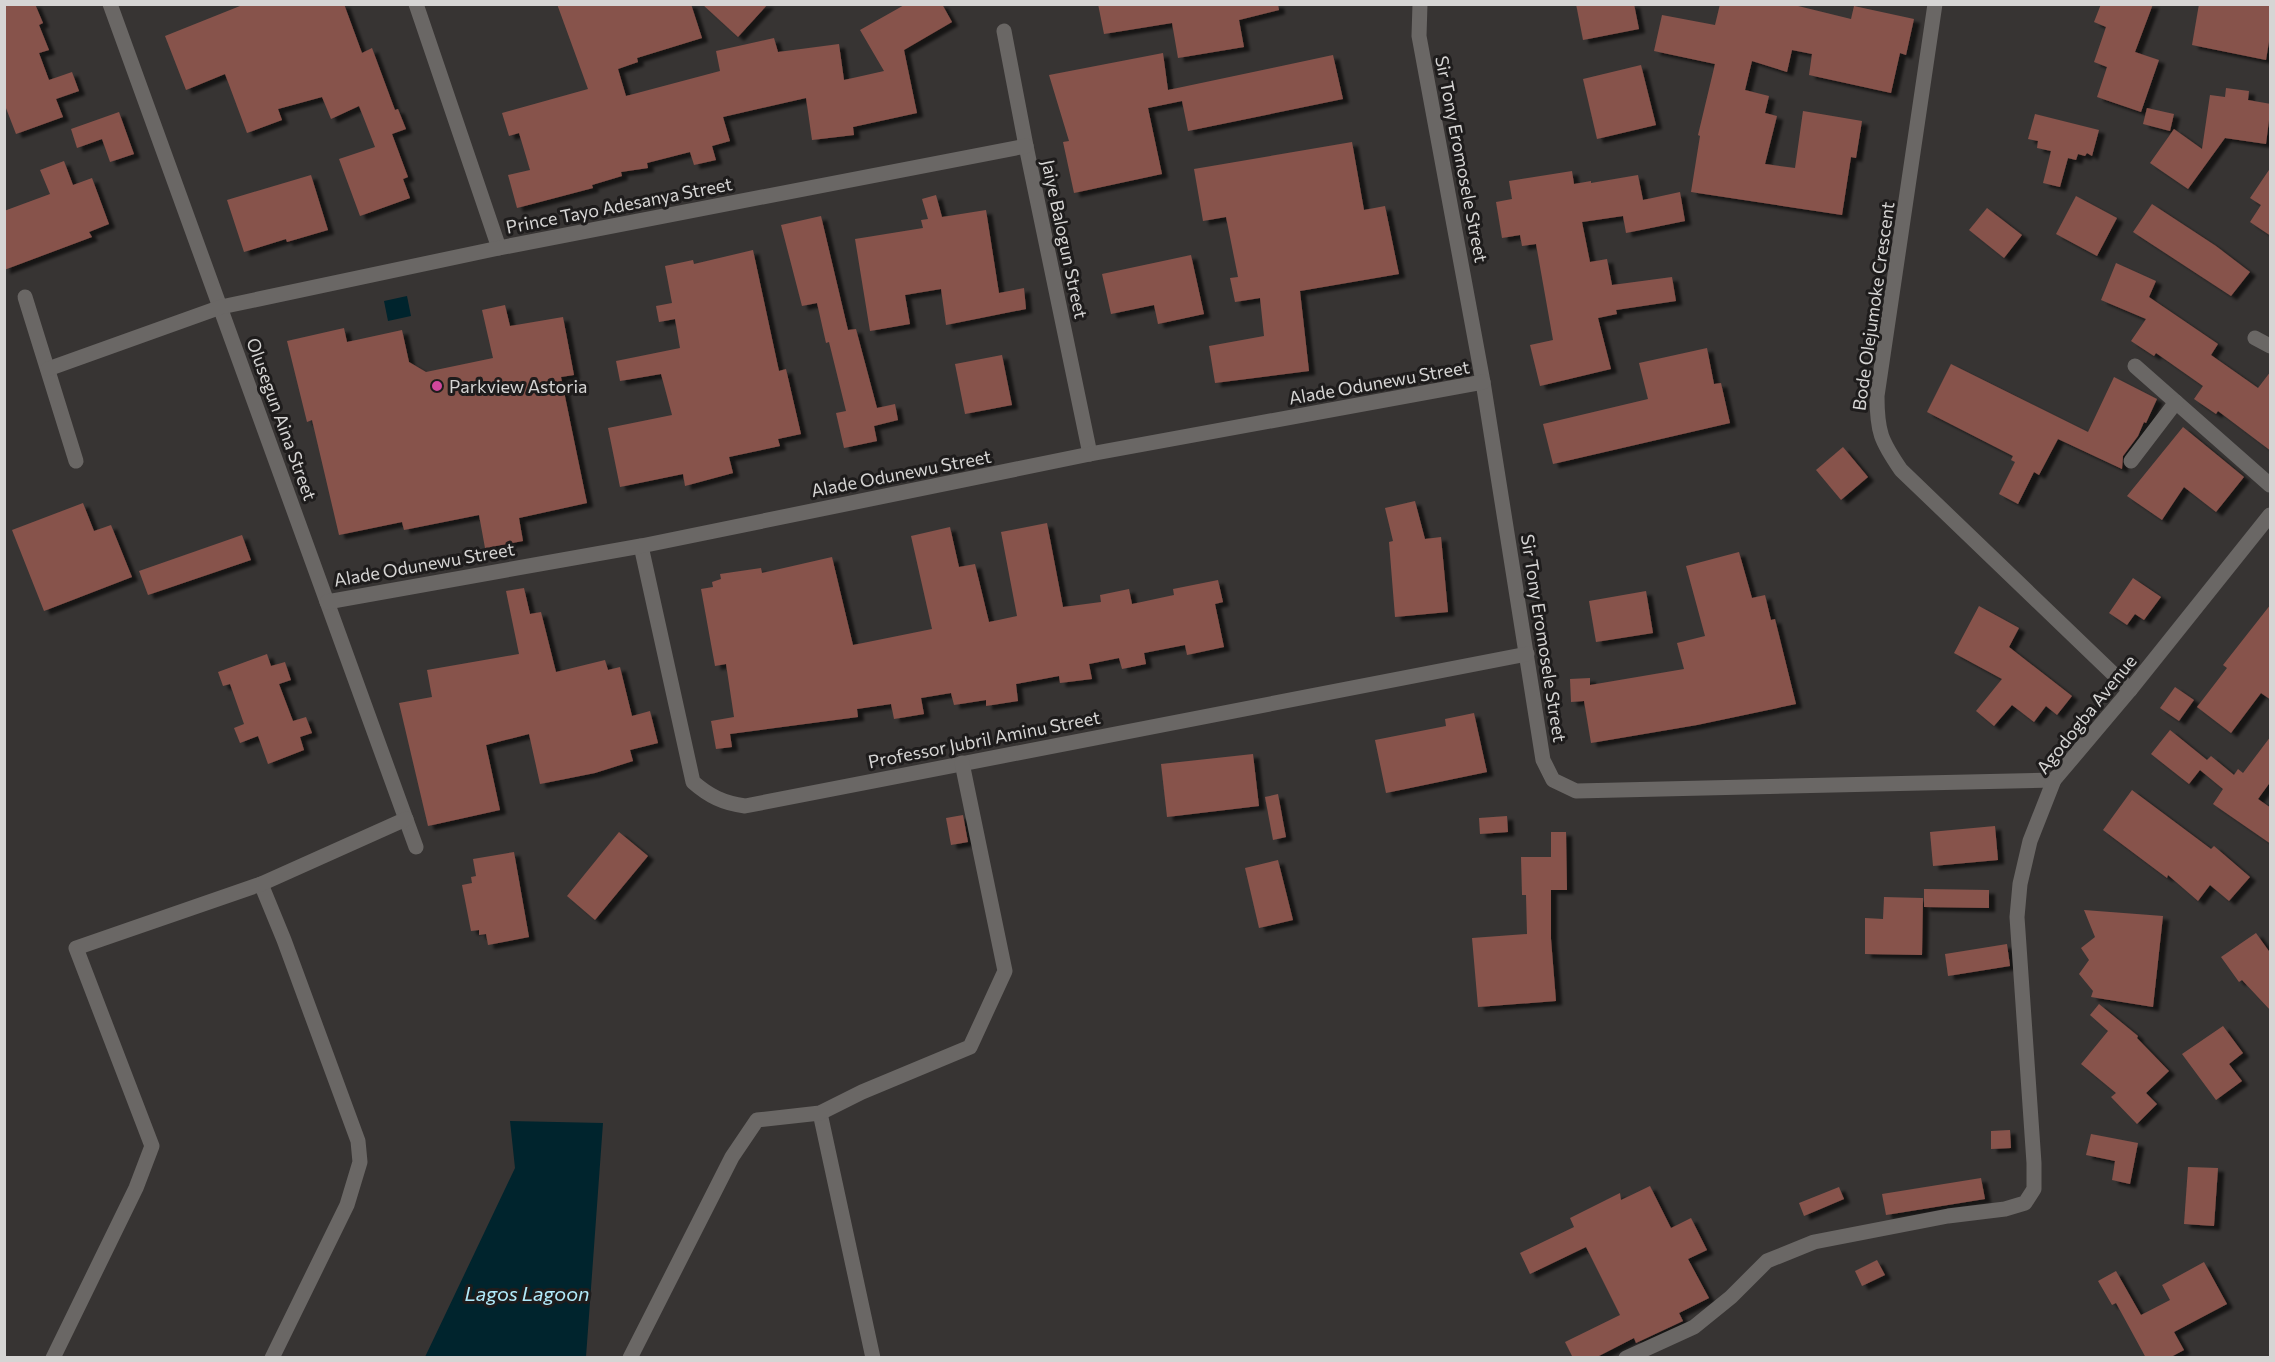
<svg xmlns="http://www.w3.org/2000/svg" width="2275" height="1362" viewBox="0 0 2275 1362" font-family="Commissioner,sans-serif">
<style>
.water{fill:#00242d}
.building{fill:#87534b;filter:url(#shadow)}
.lines{fill:none;stroke-linecap:round;stroke-linejoin:round}
.minor{stroke:#6a6765;stroke-width:15}
.hotel-dot{fill:#d1479c;stroke:#1e1c1c;stroke-width:2}
.labels{text-anchor:middle;dominant-baseline:central;stroke-width:6;stroke-linejoin:round;paint-order:stroke}
.street-label{font-size:18px;fill:#d6d5d4;stroke:#1e1c1c}
.poi-label{font-size:18px;fill:#d6d5d4;stroke:#1e1c1c;text-anchor:start}
.water-label{font-size:20px;font-style:italic;fill:#b1eafa;stroke:#1e1c1c}
</style>
<defs>
<filter id="shadow"><feDropShadow dx="6" dy="4" stdDeviation="1.5" flood-color="#0009"/></filter>
</defs>
<rect width="100%" height="100%" fill="#373433"/>
<g class="water">
<path d="M 407,296 L 411,316 L 388,321 L 384,301 Z"/>
<path d="M 510,1121 L 603,1123 L 586,1357 L 425,1357 L 515,1168 Z"/>
</g>
<g class="building">
<path d="M 4,4 L 35,4 L 43,23 L 39,25 L 49,50 L 39,53 L 49,80 L 72,72 L 79,91 L 56,99 L 63,117 L 16,134 L 4,103 Z"/>
<path d="M 245,4 L 344,4 L 362,53 L 372,48 L 395,110 L 398,109 L 406,129 L 392,134 L 408,177 L 403,179 L 410,198 L 360,216 L 339,159 L 375,147 L 359,106 L 331,119 L 322,97 L 278,109 L 282,120 L 247,133 L 225,74 L 186,90 L 165,36 Z"/>
<path d="M 557,4 L 691,4 L 702,38 L 637,58 L 638,62 L 618,69 L 626,96 L 720,71 L 716,51 L 774,38 L 778,52 L 839,44 L 844,80 L 884,71 L 860,30 L 906,4 L 942,4 L 952,22 L 904,50 L 917,113 L 853,127 L 854,135 L 812,140 L 806,98 L 723,117 L 730,141 L 712,146 L 716,160 L 694,165 L 690,152 L 647,163 L 648,168 L 621,172 L 622,176 L 592,185 L 593,188 L 517,208 L 508,175 L 530,170 L 519,133 L 509,136 L 502,113 L 588,89 Z"/>
<path d="M 702,4 L 768,4 L 738,37 Z"/>
<path d="M 1098,4 L 1278,4 L 1279,10 L 1239,20 L 1244,47 L 1178,58 L 1172,23 L 1104,34 Z"/>
<path d="M 1576,4 L 1634,4 L 1639,29 L 1583,40 Z"/>
<path d="M 1720,4 L 1790,4 L 1851,19 L 1854,6 L 1914,19 L 1906,55 L 1900,53 L 1891,93 L 1809,75 L 1812,54 L 1792,50 L 1787,72 L 1752,61 L 1745,90 L 1769,96 L 1765,113 L 1777,116 L 1765,164 L 1795,168 L 1803,111 L 1862,121 L 1856,158 L 1851,157 L 1842,215 L 1691,192 L 1700,136 L 1698,135 L 1715,64 L 1654,51 L 1662,15 L 1715,25 Z"/>
<path d="M 2101,4 L 2153,4 L 2135,52 L 2159,60 L 2141,112 L 2097,97 L 2107,67 L 2094,62 L 2106,27 L 2094,22 Z"/>
<path d="M 2199,4 L 2271,4 L 2271,29 L 2266,60 L 2192,45 Z"/>
<path d="M 1163,53 L 1168,90 L 1333,55 L 1343,99 L 1188,131 L 1182,101 L 1148,108 L 1162,174 L 1074,193 L 1063,142 L 1069,141 L 1049,75 Z"/>
<path d="M 1641,65 L 1656,125 L 1597,139 L 1583,79 Z"/>
<path d="M 2226,88 L 2249,91 L 2248,100 L 2271,104 L 2266,144 L 2225,138 L 2188,189 L 2150,163 L 2174,129 L 2202,149 L 2210,95 L 2225,97 Z"/>
<path d="M 2147,108 L 2174,114 L 2170,131 L 2143,124 Z"/>
<path d="M 119,112 L 134,154 L 110,162 L 102,139 L 77,148 L 71,129 Z"/>
<path d="M 2035,114 L 2099,130 L 2092,156 L 2087,153 L 2085,156 L 2078,154 L 2076,160 L 2068,158 L 2060,187 L 2043,183 L 2051,151 L 2037,148 L 2038,141 L 2028,139 Z"/>
<path d="M 1352,142 L 1364,210 L 1385,206 L 1399,274 L 1300,291 L 1309,371 L 1215,383 L 1209,346 L 1264,336 L 1260,298 L 1235,302 L 1230,278 L 1238,277 L 1226,217 L 1203,221 L 1194,169 Z"/>
<path d="M 64,161 L 73,185 L 92,178 L 109,224 L 89,232 L 92,237 L 4,270 L 4,211 L 50,194 L 40,170 Z"/>
<path d="M 2271,167 L 2271,236 L 2250,222 L 2261,205 L 2250,198 Z"/>
<path d="M 1572,171 L 1574,184 L 1591,181 L 1591,183 L 1638,175 L 1643,200 L 1680,192 L 1685,221 L 1626,233 L 1623,216 L 1582,222 L 1590,262 L 1607,259 L 1612,285 L 1672,277 L 1676,301 L 1616,310 L 1617,314 L 1598,318 L 1611,369 L 1540,386 L 1530,345 L 1553,340 L 1536,244 L 1522,246 L 1520,235 L 1502,238 L 1496,202 L 1512,199 L 1509,181 Z"/>
<path d="M 311,175 L 328,230 L 287,242 L 286,239 L 244,252 L 227,200 Z"/>
<path d="M 936,195 L 942,217 L 986,210 L 999,293 L 1024,288 L 1026,309 L 946,325 L 941,289 L 905,295 L 910,324 L 870,331 L 855,239 L 923,228 L 921,220 L 928,219 L 922,199 Z"/>
<path d="M 2076,196 L 2117,218 L 2097,256 L 2056,234 Z"/>
<path d="M 2152,204 L 2216,246 L 2250,272 L 2231,296 L 2133,232 Z"/>
<path d="M 1987,208 L 2022,235 L 2004,258 L 1969,230 Z"/>
<path d="M 821,216 L 848,330 L 856,329 L 877,408 L 895,404 L 898,420 L 874,426 L 877,441 L 844,448 L 836,413 L 846,411 L 829,342 L 826,343 L 817,303 L 802,306 L 781,225 Z"/>
<path d="M 753,250 L 779,371 L 786,369 L 801,434 L 778,439 L 780,446 L 729,457 L 733,473 L 685,486 L 683,474 L 620,487 L 608,428 L 672,415 L 661,374 L 620,381 L 616,361 L 680,348 L 675,319 L 659,322 L 656,306 L 672,303 L 665,266 L 693,260 L 694,264 Z"/>
<path d="M 1191,255 L 1204,314 L 1158,324 L 1154,305 L 1111,314 L 1102,274 Z"/>
<path d="M 2116,263 L 2156,281 L 2149,297 L 2218,344 L 2211,355 L 2258,388 L 2271,371 L 2271,451 L 2218,411 L 2216,414 L 2194,399 L 2203,386 L 2156,353 L 2154,356 L 2131,341 L 2146,319 L 2101,300 Z"/>
<path d="M 505,305 L 510,326 L 563,317 L 574,375 L 561,377 L 587,503 L 519,518 L 523,541 L 485,548 L 479,515 L 404,530 L 402,522 L 339,535 L 312,420 L 307,422 L 287,341 L 344,328 L 347,342 L 402,330 L 409,362 L 426,372 L 493,358 L 482,310 Z"/>
<path d="M 1707,348 L 1714,384 L 1721,383 L 1730,423 L 1553,464 L 1543,424 L 1648,399 L 1639,363 Z"/>
<path d="M 1002,355 L 1012,405 L 965,414 L 955,364 Z"/>
<path d="M 1951,364 L 2088,432 L 2114,377 L 2157,399 L 2146,423 L 2144,422 L 2138,436 L 2123,456 L 2122,469 L 2058,439 L 2039,475 L 2034,472 L 2018,504 L 1999,494 L 2015,462 L 2011,460 L 2013,456 L 1927,412 Z"/>
<path d="M 2183,427 L 2244,477 L 2216,512 L 2184,487 L 2162,520 L 2127,496 Z"/>
<path d="M 1843,447 L 1868,477 L 1841,500 L 1816,470 Z"/>
<path d="M 1415,501 L 1425,539 L 1441,537 L 1448,612 L 1395,617 L 1389,542 L 1393,541 L 1385,508 Z"/>
<path d="M 83,503 L 94,531 L 111,525 L 132,577 L 44,611 L 12,530 Z"/>
<path d="M 1047,523 L 1063,607 L 1101,602 L 1100,595 L 1129,589 L 1132,604 L 1174,595 L 1173,589 L 1218,580 L 1223,602 L 1215,604 L 1224,647 L 1187,655 L 1185,645 L 1144,653 L 1146,664 L 1122,669 L 1119,658 L 1089,664 L 1092,679 L 1060,683 L 1059,676 L 1016,684 L 1018,701 L 986,706 L 986,700 L 954,705 L 951,693 L 921,698 L 924,714 L 894,719 L 891,704 L 857,709 L 858,717 L 730,734 L 732,747 L 716,749 L 711,721 L 734,717 L 726,664 L 715,666 L 701,589 L 713,587 L 712,582 L 721,579 L 720,574 L 761,568 L 762,573 L 832,557 L 853,645 L 932,629 L 911,536 L 950,527 L 959,567 L 975,564 L 989,622 L 1017,616 L 1001,532 Z"/>
<path d="M 242,535 L 251,560 L 148,595 L 139,571 Z"/>
<path d="M 1739,552 L 1752,598 L 1765,595 L 1771,620 L 1775,619 L 1796,704 L 1697,725 L 1591,743 L 1584,701 L 1571,702 L 1570,679 L 1590,678 L 1590,685 L 1684,669 L 1677,643 L 1705,636 L 1686,566 Z"/>
<path d="M 2133,578 L 2161,597 L 2144,620 L 2135,614 L 2127,625 L 2109,613 Z"/>
<path d="M 524,588 L 530,614 L 541,612 L 556,672 L 605,660 L 608,670 L 620,667 L 632,716 L 650,711 L 658,743 L 630,750 L 633,761 L 595,773 L 540,784 L 529,734 L 486,745 L 500,810 L 428,826 L 399,703 L 432,697 L 427,670 L 519,654 L 506,591 Z"/>
<path d="M 1646,591 L 1653,633 L 1596,642 L 1589,601 Z"/>
<path d="M 2271,604 L 2271,700 L 2261,693 L 2231,733 L 2197,707 L 2227,668 L 2223,665 Z"/>
<path d="M 1979,606 L 2019,628 L 2009,647 L 2072,696 L 2057,715 L 2046,706 L 2034,722 L 2012,705 L 1994,726 L 1976,711 L 2002,679 L 1954,653 Z"/>
<path d="M 267,654 L 271,666 L 285,662 L 291,680 L 279,684 L 293,721 L 306,717 L 312,733 L 300,737 L 304,750 L 268,764 L 258,736 L 240,743 L 234,728 L 244,724 L 230,684 L 223,686 L 218,672 Z"/>
<path d="M 2175,687 L 2194,700 L 2179,721 L 2160,708 Z"/>
<path d="M 1474,713 L 1487,772 L 1386,793 L 1375,740 L 1446,726 L 1445,719 Z"/>
<path d="M 2170,730 L 2207,760 L 2211,756 L 2234,775 L 2238,769 L 2243,773 L 2271,736 L 2271,781 L 2258,799 L 2271,808 L 2271,844 L 2213,804 L 2223,789 L 2200,770 L 2189,784 L 2151,754 Z"/>
<path d="M 1253,754 L 1259,806 L 1167,817 L 1161,764 Z"/>
<path d="M 2132,790 L 2211,849 L 2214,846 L 2250,877 L 2229,901 L 2210,885 L 2198,901 L 2168,875 L 2167,878 L 2103,830 Z"/>
<path d="M 1278,794 L 1286,837 L 1273,840 L 1265,797 Z"/>
<path d="M 963,815 L 968,842 L 951,845 L 946,818 Z"/>
<path d="M 1507,816 L 1508,832 L 1480,834 L 1479,818 Z"/>
<path d="M 1995,826 L 1998,860 L 1933,866 L 1930,832 Z"/>
<path d="M 619,832 L 648,856 L 595,920 L 567,896 Z"/>
<path d="M 1551,832 L 1566,832 L 1567,890 L 1551,890 L 1551,939 L 1556,1001 L 1478,1007 L 1472,938 L 1527,934 L 1526,895 L 1522,895 L 1521,857 L 1551,857 Z"/>
<path d="M 514,852 L 529,937 L 488,945 L 486,934 L 479,935 L 479,930 L 471,931 L 462,885 L 472,883 L 471,877 L 476,876 L 473,859 Z"/>
<path d="M 1278,860 L 1293,920 L 1259,928 L 1245,868 Z"/>
<path d="M 1924,889 L 1989,890 L 1989,908 L 1924,907 Z"/>
<path d="M 1884,897 L 1923,898 L 1922,955 L 1865,954 L 1865,918 L 1883,919 Z"/>
<path d="M 2084,910 L 2163,916 L 2153,1007 L 2091,997 L 2093,991 L 2079,974 L 2089,960 L 2081,948 L 2095,937 Z"/>
<path d="M 2256,933 L 2271,954 L 2271,1011 L 2242,980 L 2239,982 L 2221,957 Z"/>
<path d="M 2007,944 L 2010,966 L 1948,976 L 1945,954 Z"/>
<path d="M 2099,1004 L 2138,1036 L 2137,1038 L 2169,1071 L 2146,1093 L 2157,1104 L 2137,1124 L 2111,1097 L 2116,1093 L 2081,1064 L 2108,1031 L 2090,1015 Z"/>
<path d="M 2223,1026 L 2243,1053 L 2229,1064 L 2242,1081 L 2216,1100 L 2182,1054 Z"/>
<path d="M 2010,1130 L 2011,1148 L 1991,1149 L 1991,1131 Z"/>
<path d="M 2091,1134 L 2138,1143 L 2130,1184 L 2112,1180 L 2115,1161 L 2086,1155 Z"/>
<path d="M 2188,1167 L 2218,1168 L 2214,1226 L 2184,1224 Z"/>
<path d="M 1981,1178 L 1985,1199 L 1886,1215 L 1882,1194 Z"/>
<path d="M 1650,1186 L 1671,1228 L 1691,1218 L 1707,1250 L 1688,1259 L 1709,1298 L 1679,1313 L 1683,1321 L 1636,1343 L 1634,1338 L 1595,1358 L 1573,1358 L 1565,1342 L 1620,1315 L 1586,1247 L 1530,1274 L 1520,1253 L 1574,1227 L 1570,1218 L 1620,1193 L 1621,1200 Z"/>
<path d="M 1839,1187 L 1844,1199 L 1804,1216 L 1799,1203 Z"/>
<path d="M 1877,1260 L 1885,1275 L 1862,1286 L 1855,1271 Z"/>
<path d="M 2204,1262 L 2227,1304 L 2174,1332 L 2184,1350 L 2169,1358 L 2146,1358 L 2116,1303 L 2112,1305 L 2098,1281 L 2116,1271 L 2141,1315 L 2170,1300 L 2162,1285 Z"/>
</g>
<g class="lines">
<g class="minor">
<path d="M 110,4 L 416,847"/>
<path d="M 416,4 L 499,248"/>
<path d="M 1420,4 L 1419,36 L 1483,382 L 1543,760 L 1553,780 L 1576,791 L 2054,780"/>
<path d="M 1935,4 L 1877,396 C 1877,432 1881,441 1901,470 L 2130,690"/>
<path d="M 1004,31 L 1026,146 L 1090,454"/>
<path d="M 25,297 L 76,461"/>
<path d="M 2255,338 L 2270,346"/>
<path d="M 2135,366 L 2270,485"/>
<path d="M 48,369 L 221,307 L 499,248 L 1026,146"/>
<path d="M 2131,461 L 2176,402"/>
<path d="M 641,546 L 693,782 C 709,796 723,803 745,806 L 1527,654"/>
<path d="M 327,602 L 641,546 L 1090,454 L 1483,382"/>
<path d="M 261,884 L 284,940 L 358,1141 L 360,1162 L 347,1205 L 272,1358"/>
<path d="M 820,1113 L 873,1358"/>
<path d="M 53,1358 L 136,1188 L 152,1146 L 76,948 L 261,884 L 406,819"/>
<path d="M 630,1358 L 732,1157 L 757,1120 L 820,1113 L 862,1092 L 970,1047 L 1005,971 L 962,763"/>
<path d="M 1626,1358 L 1694,1327 L 1731,1297 L 1767,1261 L 1814,1242 L 1948,1216 L 2005,1209 L 2025,1203 L 2034,1189 L 2034,1163 L 2017,917 L 2020,884 L 2030,841 L 2054,780 L 2130,690 L 2270,515"/>
</g>
</g>
<circle class="hotel-dot" cx="437" cy="386" r="6"/>
<g class="labels">
<g class="street-label">
<text transform="translate(1462 159) rotate(79)">Sir Tony Eromosele Street</text>
<text transform="translate(619 205) rotate(-11)">Prince Tayo Adesanya Street</text>
<text transform="translate(1065 239) rotate(78)">Jaiye Balogun Street</text>
<text transform="translate(1873 306) rotate(-82)">Bode Olejumoke Crescent</text>
<text transform="translate(1379 382) rotate(-10)">Alade Odunewu Street</text>
<text transform="translate(282 419) rotate(70)">Olusegun Aina Street</text>
<text transform="translate(901 473) rotate(-11)">Alade Odunewu Street</text>
<text transform="translate(424 564) rotate(-10)">Alade Odunewu Street</text>
<text transform="translate(1544 638) rotate(81)">Sir Tony Eromosele Street</text>
<text transform="translate(2086 714) rotate(-51)">Agodogba Avenue</text>
<text transform="translate(984 739) rotate(-11)">Professor Jubril Aminu Street</text>
</g>
<g class="poi-label">
<text x="449" y="386">Parkview Astoria</text>
</g>
<g class="water-label">
<text x="527" y="1293">Lagos Lagoon</text>
</g>
</g>
<rect width="2275" height="1362" fill="none" stroke="#d6d5d4" stroke-width="12"/>
</svg>
